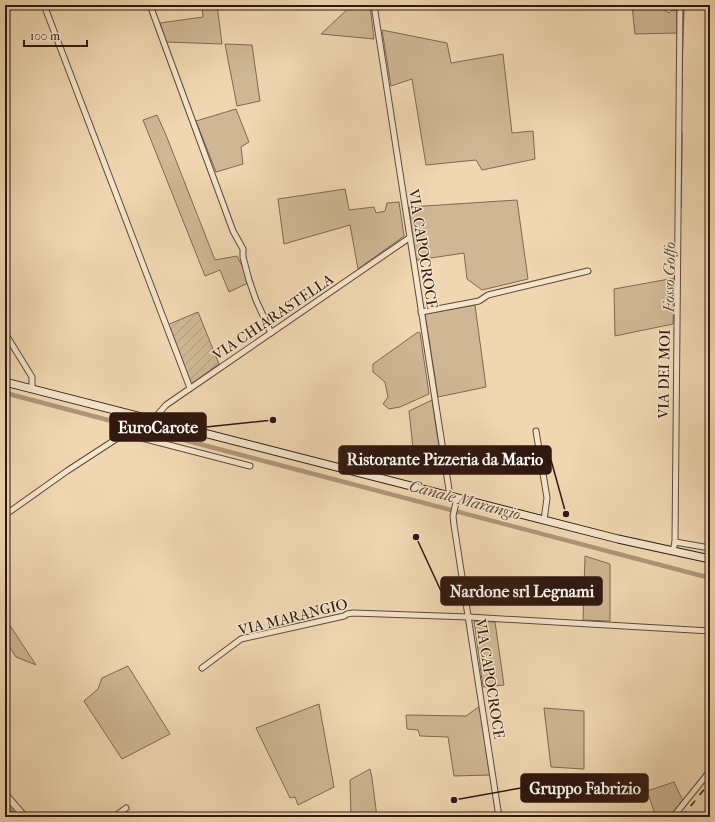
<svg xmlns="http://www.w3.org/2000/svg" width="715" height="822" viewBox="0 0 715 822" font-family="'IM FELL French Canon',serif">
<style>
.grass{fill:#cfb795;stroke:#806852}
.garden{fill:url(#garden-furrows);stroke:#806852}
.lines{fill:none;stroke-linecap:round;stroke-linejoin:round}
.stream{stroke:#7c644f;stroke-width:1.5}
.canal{stroke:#af967a;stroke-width:4.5}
.minor-casing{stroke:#604838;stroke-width:7}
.tertiary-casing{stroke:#604838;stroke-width:8}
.secondary-casing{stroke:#30180f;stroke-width:9}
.minor{stroke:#f5e5cc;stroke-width:5}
.tertiary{stroke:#f5e5cc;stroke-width:6}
.secondary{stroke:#f5e5cc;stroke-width:7}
.rail{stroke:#30180f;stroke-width:1.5;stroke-dasharray:7 7;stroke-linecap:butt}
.labels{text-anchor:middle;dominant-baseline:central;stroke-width:3;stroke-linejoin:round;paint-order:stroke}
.street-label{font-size:15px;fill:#30180f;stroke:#f5e5cc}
.water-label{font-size:16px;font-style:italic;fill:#634a3a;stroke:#f5e5cc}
.leader{fill:none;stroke:#30180f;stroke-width:1.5}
.callout-dot{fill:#30180f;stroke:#f5e5cc;stroke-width:1.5}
.callout{fill:#30180f;stroke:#30180f;stroke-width:1.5}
.callout-label{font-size:16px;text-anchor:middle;font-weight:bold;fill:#fff}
</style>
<defs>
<pattern id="garden-furrows" width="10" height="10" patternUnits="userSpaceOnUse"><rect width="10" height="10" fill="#cfb795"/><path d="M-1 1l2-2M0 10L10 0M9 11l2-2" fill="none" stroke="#b29d7f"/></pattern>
</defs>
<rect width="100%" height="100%" fill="#f0d7b1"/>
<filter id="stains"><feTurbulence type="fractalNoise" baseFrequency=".005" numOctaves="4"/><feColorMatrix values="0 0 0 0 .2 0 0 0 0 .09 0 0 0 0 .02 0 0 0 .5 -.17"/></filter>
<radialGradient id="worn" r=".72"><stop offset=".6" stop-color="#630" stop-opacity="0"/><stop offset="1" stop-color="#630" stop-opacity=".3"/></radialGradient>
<g class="grass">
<path d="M 202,5 L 217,5 L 222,44 L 166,42 L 160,23 L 203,17 Z"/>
<path d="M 352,5 L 370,5 L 374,39 L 321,34 Z"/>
<path d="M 632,5 L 666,5 L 663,9 L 669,13 L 672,10 L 677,11 L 677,33 L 635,34 Z"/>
<path d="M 382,30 L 447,43 L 451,63 L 503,54 L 512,133 L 533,131 L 535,159 L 482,170 L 476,160 L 426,165 L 412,79 L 391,86 Z"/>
<path d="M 225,44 L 252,45 L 260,101 L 237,106 Z"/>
<path d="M 236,109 L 249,142 L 241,147 L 243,164 L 216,172 L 196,121 Z"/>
<path d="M 157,115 L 166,135 L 215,260 L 237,256 L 243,268 L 248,283 L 229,292 L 220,270 L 205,276 L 143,120 Z"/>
<path d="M 345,189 L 349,210 L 374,207 L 376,213 L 385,211 L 387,203 L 399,202 L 404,236 L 358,269 L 350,225 L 284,244 L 278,199 Z"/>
<path d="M 517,200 L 528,279 L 482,290 L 467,279 L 464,253 L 418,260 L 415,258 L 409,207 Z"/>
<path d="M 675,278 L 673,324 L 615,336 L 614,289 Z"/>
<path d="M 475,305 L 486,387 L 438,397 L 425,314 Z"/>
<path d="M 418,332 L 420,333 L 429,394 L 400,407 L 389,409 L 383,404 L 388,397 L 385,382 L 373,372 L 373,364 Z"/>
<path d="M 432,400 L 440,453 L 414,457 L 409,411 Z"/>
<path d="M 585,556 L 610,564 L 610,621 L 583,620 Z"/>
<path d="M 5,618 L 36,665 L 16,657 L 5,640 Z"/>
<path d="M 474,621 L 495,622 L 504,685 L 483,687 Z"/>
<path d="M 128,666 L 170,734 L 122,759 L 84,701 L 98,689 L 102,678 Z"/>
<path d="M 319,704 L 334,787 L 298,805 L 295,797 L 290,798 L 256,728 Z"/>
<path d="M 480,706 L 490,775 L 454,776 L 448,737 L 420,736 L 418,730 L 407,729 L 406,715 L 466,716 Z"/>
<path d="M 544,708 L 584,711 L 584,769 L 551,767 Z"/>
<path d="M 370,769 L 372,778 L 377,817 L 351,817 L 350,780 Z"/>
<path d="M 674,782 L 683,801 L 670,817 L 656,817 L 647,791 Z"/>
</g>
<path class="garden" d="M 198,312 L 219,364 L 191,384 L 189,383 L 167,325 Z"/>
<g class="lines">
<g class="stream">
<path d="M 682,61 L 684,5"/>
<path d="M 681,130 L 682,78"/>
<path d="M 681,207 L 682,133"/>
</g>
<g class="canal">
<path d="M 5,393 L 710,578"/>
<path d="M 5,804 L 16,817"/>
</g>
<defs>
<g id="minor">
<path d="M 44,5 L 190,388"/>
<path d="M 150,5 L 233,231 L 243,249 L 243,257 L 249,280 L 256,300 L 271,333"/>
<path d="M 374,5 L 450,496"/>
<path d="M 421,312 L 479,301 L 488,295 L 588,271"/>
<path d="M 5,333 L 32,377 L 32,389"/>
<path d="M 153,420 L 166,405 L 409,238"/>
<path d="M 536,431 L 547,498 L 544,520"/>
<path d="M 127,432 L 138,437 L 250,466"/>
<path d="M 457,498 L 453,516 L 454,525 L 499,817"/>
<path d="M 5,515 L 67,471 L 127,432 L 132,415"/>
<path d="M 675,542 L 710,548"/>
<path d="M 673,551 L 675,542 L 680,5"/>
<path d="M 202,668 L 241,639 L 344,616 L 347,614 L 353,613 L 469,617 L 710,631"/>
<path d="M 114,817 L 126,808"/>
<path d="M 673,817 L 710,771"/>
</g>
<path id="tertiary" d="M 5,794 L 25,817"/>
<path id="secondary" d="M 5,382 L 618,539 L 710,559"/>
</defs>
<use href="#minor" class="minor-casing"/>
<use href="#tertiary" class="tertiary-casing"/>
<use href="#secondary" class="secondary-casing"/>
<use href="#minor" class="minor"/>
<use href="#tertiary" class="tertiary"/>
<use href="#secondary" class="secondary"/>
<path class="rail" d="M 682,817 L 710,782"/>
</g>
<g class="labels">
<g class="street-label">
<text transform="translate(423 249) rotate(81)">VIA CAPOCROCE</text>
<text transform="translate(273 317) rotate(-34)">VIA CHIARASTELLA</text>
<text transform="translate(664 374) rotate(-89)">VIA DEI MOI</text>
<text transform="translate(293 617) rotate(-14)">VIA MARANGIO</text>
<text transform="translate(490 679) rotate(81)">VIA CAPOCROCE</text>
</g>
<g class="water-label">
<text transform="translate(669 277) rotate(-89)">Fosso Golfo</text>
<text transform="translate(465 500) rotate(15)">Canale Marangio</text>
</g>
</g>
<path class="leader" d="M273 420L206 427M566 514L551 460M416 537L441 591M454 800L521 788"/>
<g class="callout-dot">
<circle cx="273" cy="420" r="4"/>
<circle cx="566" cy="514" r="4"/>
<circle cx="416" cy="537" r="4"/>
<circle cx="454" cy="800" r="4"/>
</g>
<g class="callout">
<rect x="110" y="413" width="96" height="28" rx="4"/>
<rect x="339" y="446" width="212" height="28" rx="4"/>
<rect x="441" y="577" width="161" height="28" rx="4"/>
<rect x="521" y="774" width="127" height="28" rx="4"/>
</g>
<g class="callout-label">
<text x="158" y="433">EuroCarote</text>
<text x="445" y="465">Ristorante Pizzeria da Mario</text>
<text x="522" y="597">Nardone srl Legnami</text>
<text x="585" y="794">Gruppo Fabrizio</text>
</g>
<rect width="715" height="822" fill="none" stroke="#f0d7b1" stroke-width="20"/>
<rect x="6" y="6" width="703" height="810" fill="none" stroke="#30180f" stroke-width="2"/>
<rect x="10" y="10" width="695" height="802" fill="none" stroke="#30180f"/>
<path d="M24 40v6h63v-6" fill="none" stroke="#30180f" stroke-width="2"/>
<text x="30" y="40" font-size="12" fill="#30180f" stroke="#f5e5cc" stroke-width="3" paint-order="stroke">100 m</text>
<rect width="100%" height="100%" filter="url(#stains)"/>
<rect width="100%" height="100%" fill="url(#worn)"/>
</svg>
